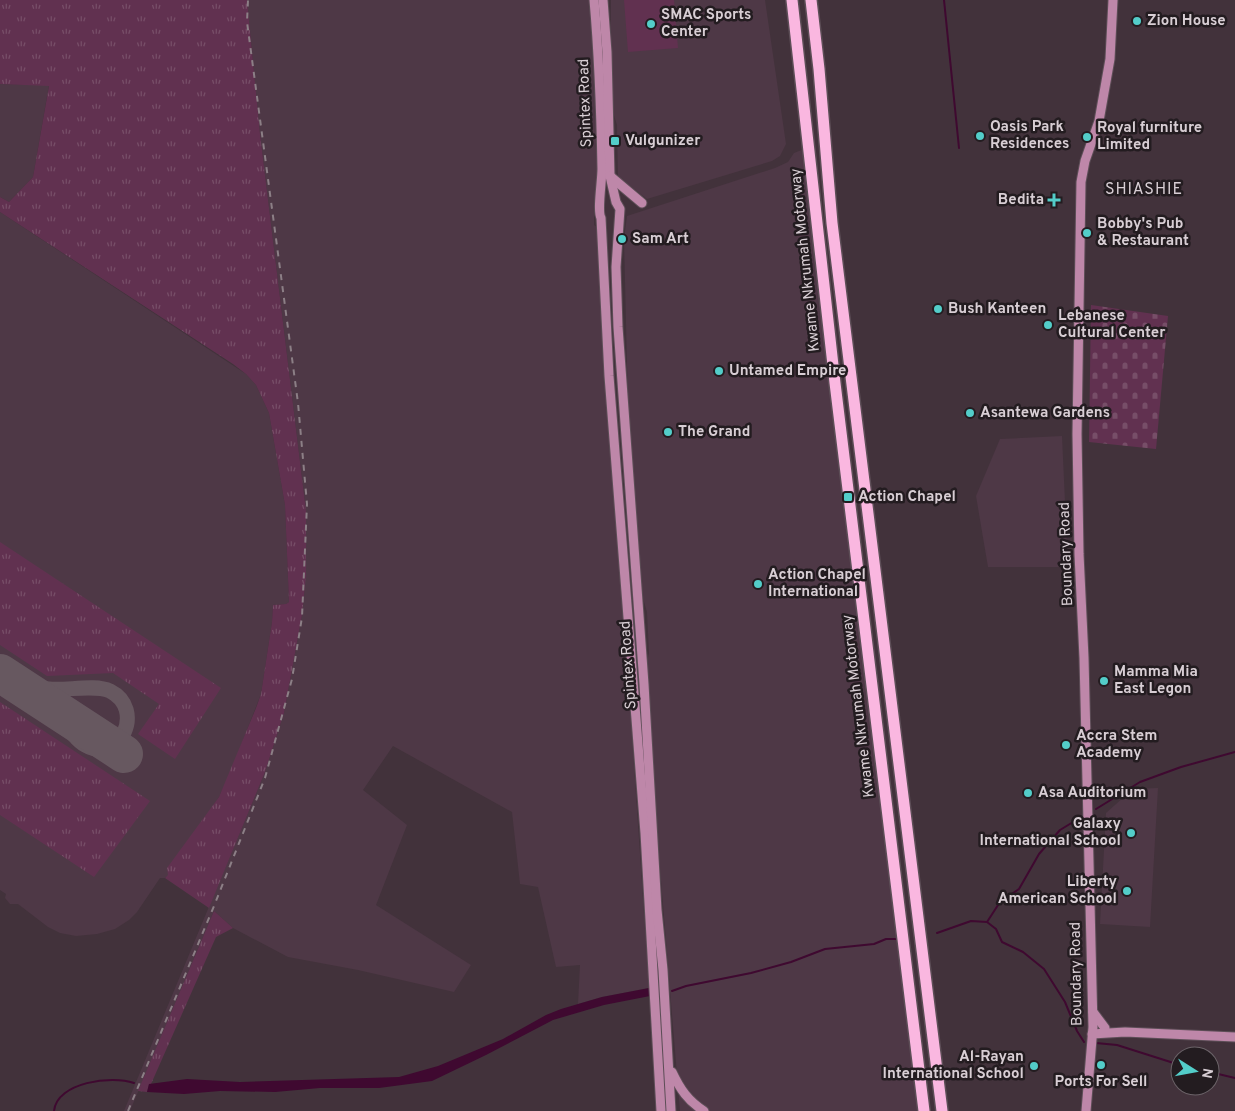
<svg xmlns="http://www.w3.org/2000/svg" width="1235" height="1111" viewBox="0 0 1235 1111" font-family="Overpass,sans-serif">
<style>
.built{fill:#4e3846}
.grass{fill:url(#grass-tufts)}
.cemetery{fill:url(#cemetery-stones)}
.garden{fill:#613150}
.water{fill:#3f0930}
.lines{fill:none;stroke-linecap:round;stroke-linejoin:round}
.stream{stroke:#3f0930;stroke-width:2}
.taxiway{stroke:#675860;stroke-width:15}
.runway{stroke:#675860;stroke-width:38}
.secondary-casing{stroke:#5d4e57;stroke-width:11}
.highway-casing{stroke:#5d4e57;stroke-width:14}
.secondary{stroke:#be87a9;stroke-width:9}
.highway{stroke:#fab7e0;stroke-width:11}
.rail{stroke:#8c7f86;stroke-width:2;stroke-dasharray:6 6;stroke-linecap:butt}
.poi-dot{fill:#53cdc9;stroke:#231c20;stroke-width:2}
.labels{text-anchor:middle;dominant-baseline:central;stroke-width:5;stroke-linejoin:round;paint-order:stroke}
.poi-label{font-size:15px;font-weight:bold;fill:#d8ced4;stroke:#231c20;text-anchor:start}
.street-label{font-size:15px;fill:#d8ced4;stroke:#231c20}
.neighbourhood-label{font-size:16px;letter-spacing:1px;fill:#d8ced4;stroke:#231c20}
</style>
<defs>
<pattern id="grass-tufts" width="24" height="20" patternUnits="userSpaceOnUse" patternTransform="scale(1.25)"><rect width="24" height="20" fill="#613150"/><path d="M3 7l-1-3M5 7V3M7 7l1-3M15 17l-1-3M17 17v-4M19 17l1-3" fill="none" stroke="#774e68"/></pattern>
<pattern id="cemetery-stones" width="16" height="16" patternUnits="userSpaceOnUse" patternTransform="scale(1.25)"><rect width="16" height="16" fill="#613150"/><path d="M2 7V4a2 2 0 0 1 4 0v3zM10 15v-3a2 2 0 0 1 4 0v3z" fill="#774e68"/></pattern>
</defs>
<rect width="100%" height="100%" fill="#42323b"/>
<g class="built">
<path d="M 247,0 L 590,0 L 598,127 L 597,183 L 594,203 L 594,225 L 598,228 L 649,988 L 602,997 L 578,1004 L 580,965 L 556,967 L 538,887 L 520,884 L 512,812 L 393,746 L 363,790 L 407,825 L 376,905 L 471,965 L 454,992 L 358,970 L 288,957 L 233,928 L 214,911 L 130,1111 L 124,1111 L 265,772 L 284,713 L 302,615 L 306,576 L 306,511 L 260,134 Z"/>
<path d="M 611,0 L 765,0 L 786,144 L 780,156 L 772,161 L 647,199 L 618,177 L 617,125 L 610,103 Z"/>
<path d="M 0,84 L 49,85 L 33,177 L 9,202 L 0,197 Z"/>
<path d="M 804,149 L 923,1111 L 680,1111 L 656,820 L 646,667 L 649,653 L 647,612 L 643,598 L 628,407 L 624,239 L 627,216 L 775,168 L 788,162 L 794,153 Z"/>
<path d="M 0,212 L 246,374 L 256,385 L 269,413 L 285,505 L 289,602 L 286,604 L 273,605 L 272,622 L 261,694 L 229,776 L 219,797 L 168,876 L 165,878 L 160,878 L 137,912 L 129,920 L 115,929 L 97,934 L 76,936 L 60,933 L 48,927 L 18,904 L 10,904 L 5,898 L 6,894 L 0,890 Z"/>
<path d="M 1062,436 L 1068,567 L 988,567 L 976,496 L 1000,439 Z"/>
<path d="M 1158,788 L 1150,927 L 1100,924 L 1106,813 L 1133,789 Z"/>
</g>
<g class="grass">
<path d="M 0,0 L 247,0 L 260,134 L 306,511 L 306,576 L 302,615 L 284,713 L 265,772 L 209,908 L 165,878 L 168,875 L 167,868 L 219,797 L 256,708 L 261,694 L 272,622 L 273,605 L 286,604 L 289,602 L 285,505 L 269,413 L 256,385 L 246,374 L 233,364 L 0,212 L 0,197 L 9,202 L 33,177 L 49,86 L 0,84 Z"/>
<path d="M 0,542 L 221,688 L 175,759 L 138,734 L 159,704 L 113,673 L 47,676 L 0,645 Z"/>
<path d="M 0,702 L 150,801 L 94,877 L 0,815 Z"/>
<path d="M 214,911 L 233,928 L 216,937 L 151,1084 L 149,1084 L 147,1092 L 138,1091 Z"/>
</g>
<path class="cemetery" d="M 1091,305 L 1168,316 L 1156,449 L 1089,442 Z"/>
<path class="garden" d="M 624,0 L 674,0 L 678,48 L 628,52 Z"/>
<path class="water" d="M 649,988 L 650,996 L 604,1005 L 553,1020 L 486,1055 L 432,1081 L 379,1088 L 320,1088 L 275,1092 L 220,1091 L 184,1094 L 147,1092 L 149,1084 L 187,1079 L 240,1082 L 399,1077 L 438,1066 L 503,1039 L 546,1015 L 561,1009 L 602,997 Z"/>
<g class="lines">
<g class="stream">
<path d="M 944,0 L 959,148"/>
<path d="M 1096,809 L 1140,782 L 1181,767 L 1235,752"/>
<path d="M 987,922 L 996,929 L 1002,942 L 1023,952 L 1044,969 L 1065,1002 L 1077,1031 L 1084,1042"/>
<path d="M 937,933 L 971,921 L 987,922 L 1000,902 L 1019,889 L 1039,854 L 1060,830 L 1078,819"/>
<path d="M 672,991 L 686,986 L 751,973 L 791,962 L 825,949 L 874,944 L 886,939 L 898,939"/>
<path d="M 1096,1043 L 1117,1045 L 1180,1065"/>
<path d="M 1210,1072 L 1235,1078"/>
<path d="M 54,1111 C 57,1082 112,1075 134,1083"/>
</g>
<path class="taxiway" d="M 9,678 C 22,683 35,688 49,689 C 66,691 95,684 110,691 C 146,709 120,765 85,745 C 72,738 64,718 53,707"/>
<path class="runway" d="M 0,673 L 124,754"/>
<defs>
<g id="secondary">
<path d="M 594,0 C 599,56 601,113 602,169 C 602,181 597,211 601,218 L 609,376 L 645,833 L 661,1111"/>
<path d="M 603,0 L 607,52 L 610,176 L 616,202 L 620,209 L 616,267 L 618,327 L 644,684 L 657,910 L 663,970 L 671,1111"/>
<path d="M 610,176 L 642,203"/>
<path d="M 1093,1012 L 1105,1028"/>
<path d="M 1092,1034 L 1125,1032 L 1235,1037"/>
<path d="M 672,1072 C 680,1089 688,1101 704,1111"/>
<path d="M 1086,1111 L 1093,1027 L 1084,658 L 1079,554 L 1077,434 L 1081,182 L 1085,161 L 1099,121 L 1102,104 L 1110,59 L 1113,0"/>
</g>
<g id="highway">
<path d="M 792,0 L 835,383 L 924,1111"/>
<path d="M 811,0 L 819,69 L 832,223 L 942,1111"/>
</g>
</defs>
<use href="#secondary" class="secondary-casing"/>
<use href="#highway" class="highway-casing"/>
<use href="#secondary" class="secondary"/>
<use href="#highway" class="highway"/>
<path class="rail" d="M 128,1111 L 214,906 L 265,778 L 292,679 L 302,617 L 307,504 L 298,403 L 247,22 L 248,0"/>
</g>
<g class="poi-dot">
<circle cx="1137" cy="21" r="5"/>
<circle cx="651" cy="24" r="5"/>
<circle cx="980" cy="136" r="5"/>
<circle cx="1087" cy="137" r="5"/>
<rect x="610" y="136" width="10" height="10" rx="2.5"/>
<path d="M1051.5 192.5h5v5h5v5h-5v5h-5v-5h-5v-5h5z"/>
<circle cx="1087" cy="233" r="5"/>
<circle cx="622" cy="239" r="5"/>
<circle cx="938" cy="309" r="5"/>
<circle cx="1048" cy="325" r="5"/>
<circle cx="719" cy="371" r="5"/>
<circle cx="970" cy="413" r="5"/>
<circle cx="668" cy="432" r="5"/>
<rect x="843" y="492" width="10" height="10" rx="2.5"/>
<circle cx="758" cy="584" r="5"/>
<circle cx="1104" cy="681" r="5"/>
<circle cx="1066" cy="745" r="5"/>
<circle cx="1028" cy="793" r="5"/>
<circle cx="1131" cy="833" r="5"/>
<circle cx="1127" cy="891" r="5"/>
<circle cx="1101" cy="1065" r="5"/>
<circle cx="1034" cy="1066" r="5"/>
</g>
<g class="labels">
<g class="poi-label">
<text x="661" y="15">SMAC Sports<tspan x="661" dy="17">Center</tspan></text>
<text x="1147" y="21">Zion House</text>
<text x="990" y="127">Oasis Park<tspan x="990" dy="17">Residences</tspan></text>
<text x="1097" y="128">Royal furniture<tspan x="1097" dy="17">Limited</tspan></text>
<text x="625" y="141">Vulgunizer</text>
<text x="1044" y="200" text-anchor="end">Bedita</text>
<text x="1097" y="224">Bobby's Pub<tspan x="1097" dy="17">&amp; Restaurant</tspan></text>
<text x="632" y="239">Sam Art</text>
<text x="948" y="309">Bush Kanteen</text>
<text x="1058" y="316">Lebanese<tspan x="1058" dy="17">Cultural Center</tspan></text>
<text x="729" y="371">Untamed Empire</text>
<text x="980" y="413">Asantewa Gardens</text>
<text x="678" y="432">The Grand</text>
<text x="858" y="497">Action Chapel</text>
<text x="768" y="575">Action Chapel<tspan x="768" dy="17">International</tspan></text>
<text x="1114" y="672">Mamma Mia<tspan x="1114" dy="17">East Legon</tspan></text>
<text x="1076" y="736">Accra Stem<tspan x="1076" dy="17">Academy</tspan></text>
<text x="1038" y="793">Asa Auditorium</text>
<text x="1121" y="824" text-anchor="end">Galaxy<tspan x="1121" dy="17">International School</tspan></text>
<text x="1117" y="882" text-anchor="end">Liberty<tspan x="1117" dy="17">American School</tspan></text>
<text x="1024" y="1057" text-anchor="end">Al-Rayan<tspan x="1024" dy="17">International School</tspan></text>
<text x="1101" y="1082" text-anchor="middle">Ports For Sell</text>
</g>
<g class="street-label">
<text transform="translate(586 103) rotate(-92)">Spintex Road</text>
<text transform="translate(806 260) rotate(-96)">Kwame Nkrumah Motorway</text>
<text transform="translate(1067 554) rotate(-92)">Boundary Road</text>
<text transform="translate(629 665) rotate(-94)">Spintex Road</text>
<text transform="translate(859 706) rotate(-97)">Kwame Nkrumah Motorway</text>
<text transform="translate(1077 974) rotate(-91)">Boundary Road</text>
</g>
<g class="neighbourhood-label">
<text x="1144" y="190">SHIASHIE</text>
</g>
</g>
<g transform="translate(1195 1071) rotate(101)"><circle r="24" fill="#231c20" stroke="#6b6368"/>
<path d="M0-4L9 19L0 12L-9 19Z" fill="#53cdc9"/>
<text y="-8" font-size="14" font-weight="bold" text-anchor="middle" fill="#d8ced4">N</text>
</g>
</svg>
